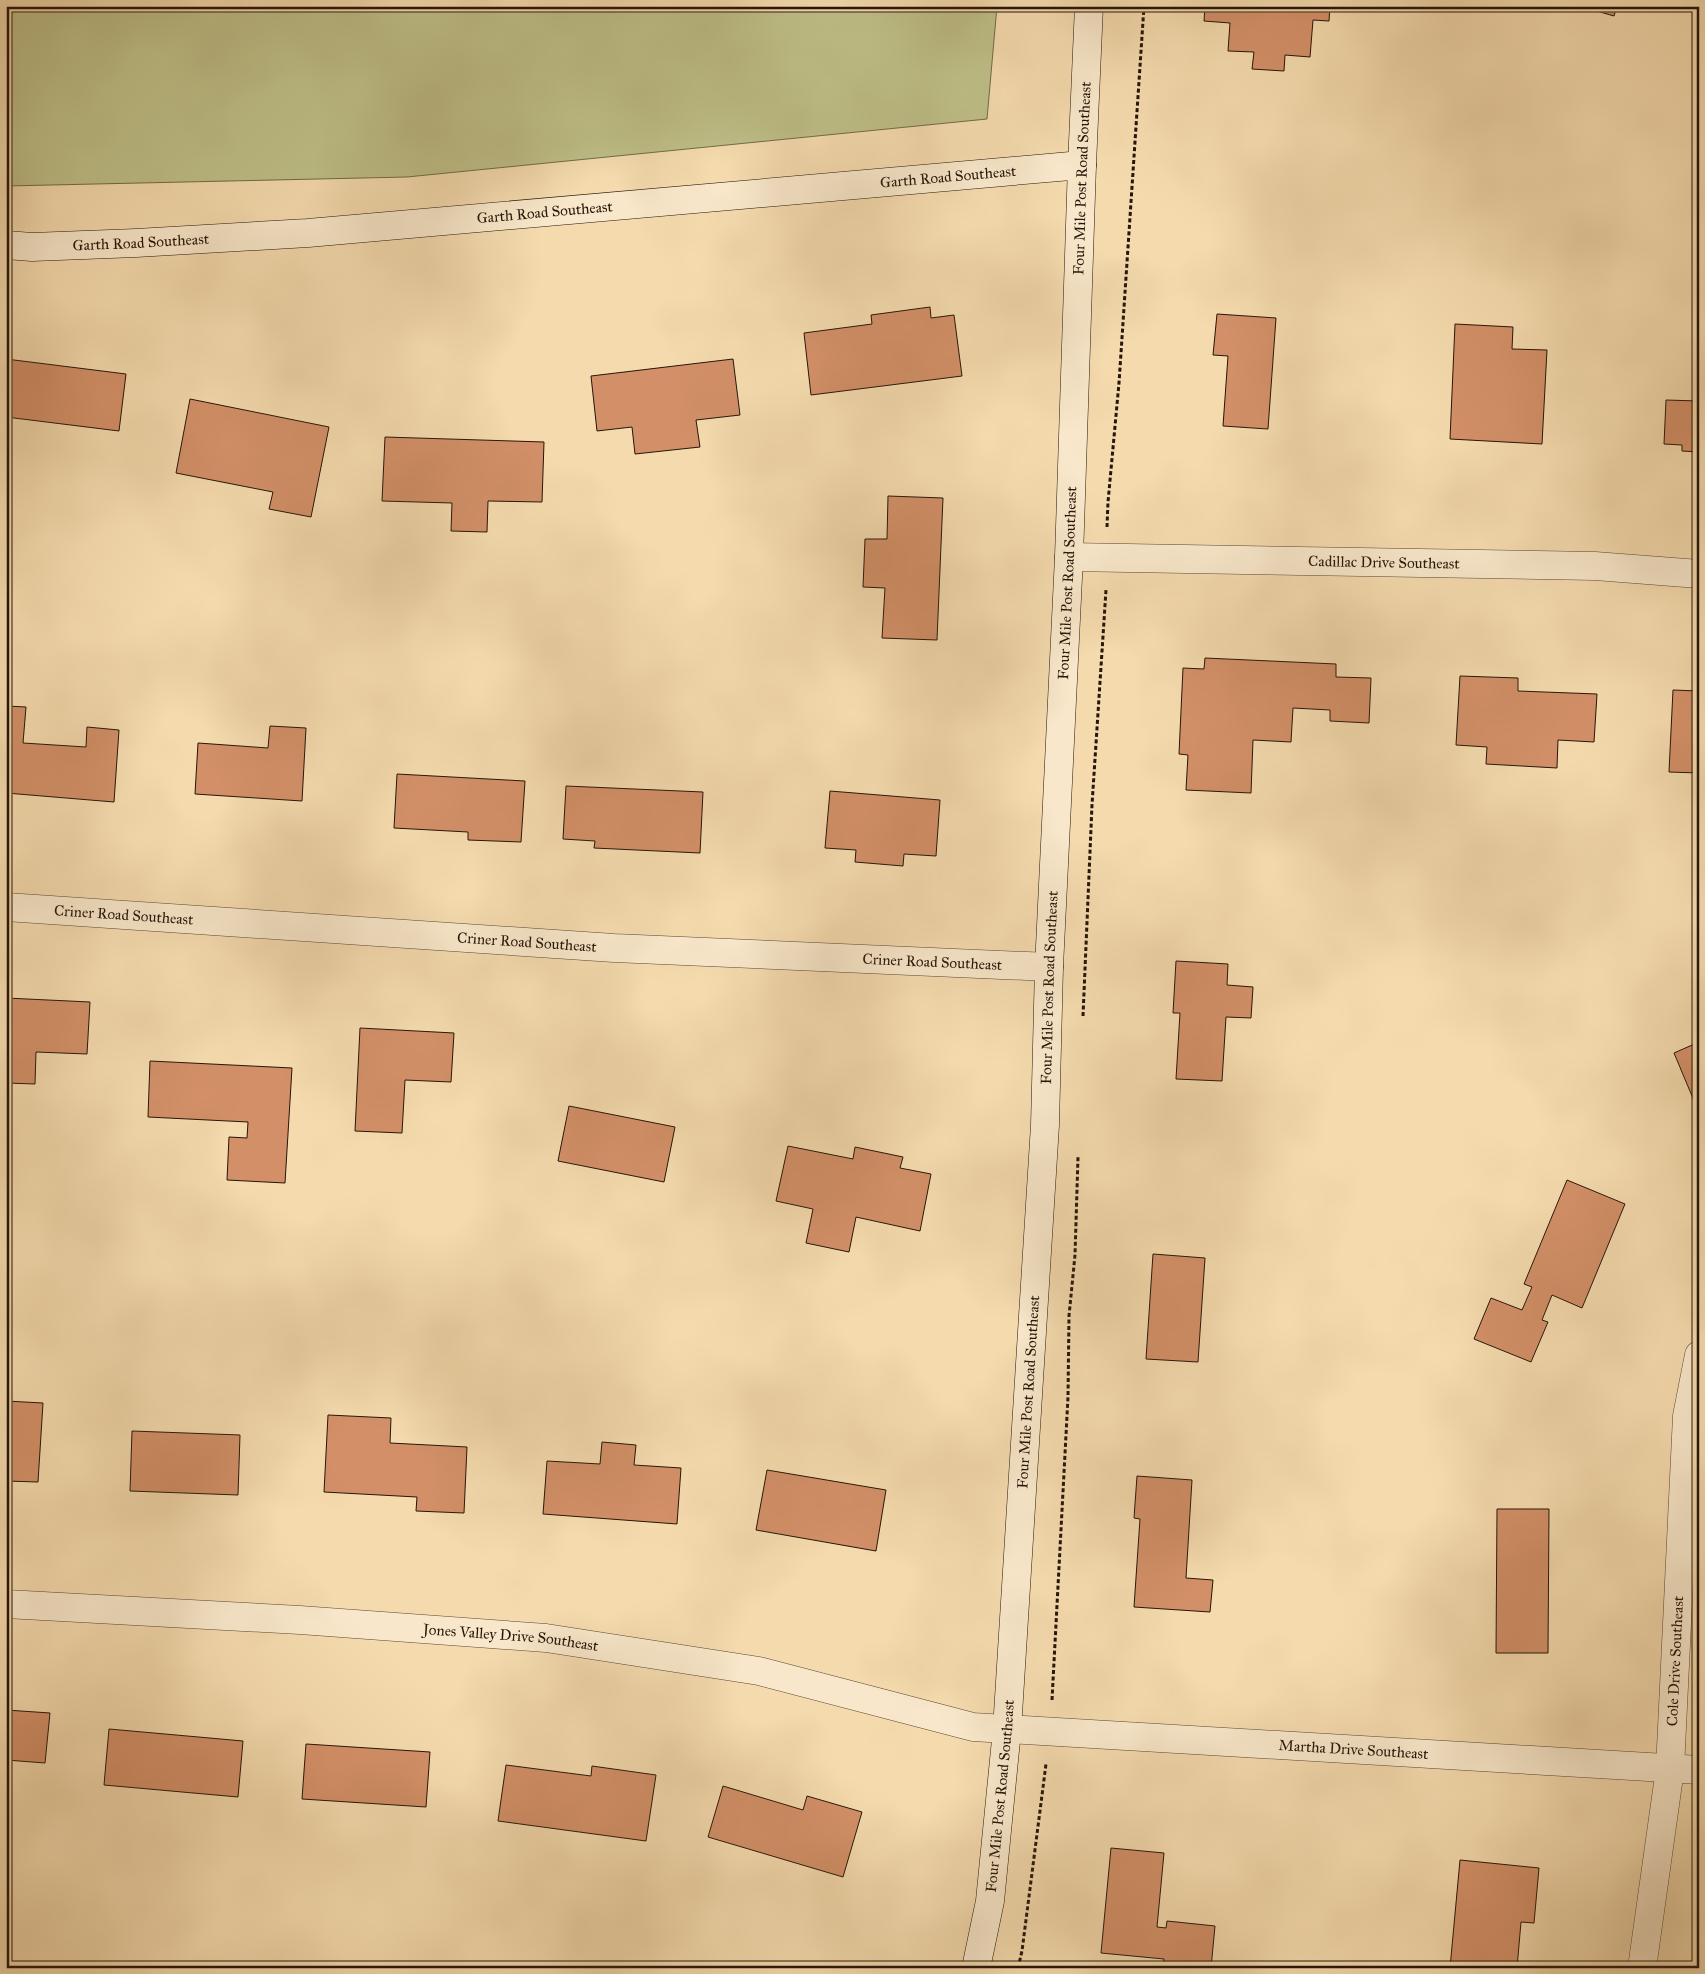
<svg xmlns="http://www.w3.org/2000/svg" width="1705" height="1974" viewBox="0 0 1705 1974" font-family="'IM FELL Great Primer',serif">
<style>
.green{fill:#bebf88;stroke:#726a48}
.building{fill:#d39068;stroke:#261509}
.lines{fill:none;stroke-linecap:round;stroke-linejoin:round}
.street-casing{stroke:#5a4632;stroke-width:29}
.secondary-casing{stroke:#261509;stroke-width:29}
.path{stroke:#261509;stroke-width:3;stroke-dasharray:4 2.5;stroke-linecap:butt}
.street{stroke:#f8e7ca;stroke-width:28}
.secondary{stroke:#f8e7ca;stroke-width:28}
.labels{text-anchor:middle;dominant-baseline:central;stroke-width:5;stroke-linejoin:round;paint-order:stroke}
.street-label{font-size:15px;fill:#261509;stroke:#f8e7ca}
</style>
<rect width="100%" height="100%" fill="#f4daad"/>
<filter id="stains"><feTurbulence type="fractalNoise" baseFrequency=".004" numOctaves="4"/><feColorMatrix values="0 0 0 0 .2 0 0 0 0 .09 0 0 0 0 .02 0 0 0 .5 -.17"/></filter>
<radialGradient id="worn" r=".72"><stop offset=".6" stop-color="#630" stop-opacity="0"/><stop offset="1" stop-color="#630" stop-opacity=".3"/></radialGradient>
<path class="green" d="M 6,6 L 997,6 L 987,119 L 407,177 L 6,186 Z"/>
<g class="building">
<path d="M 1205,6 L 1330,6 L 1329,21 L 1313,20 L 1310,57 L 1285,55 L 1284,71 L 1252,69 L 1254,52 L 1228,51 L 1230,23 L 1204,21 Z"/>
<path d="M 1579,6 L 1617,6 L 1614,16 Z"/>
<path d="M 1699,20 L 1699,39 L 1694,38 Z"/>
<path d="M 930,307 L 931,318 L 954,315 L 962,376 L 811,395 L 804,333 L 872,324 L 871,315 Z"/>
<path d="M 1217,314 L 1276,318 L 1268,429 L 1223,426 L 1228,356 L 1213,355 Z"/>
<path d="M 1455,324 L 1513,327 L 1512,349 L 1547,350 L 1542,444 L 1450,439 Z"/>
<path d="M 6,359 L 126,374 L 119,431 L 6,417 Z"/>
<path d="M 733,359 L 740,415 L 696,420 L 700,447 L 635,454 L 632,427 L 597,431 L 591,376 Z"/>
<path d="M 190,399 L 329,427 L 311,517 L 269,509 L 273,492 L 176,473 Z"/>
<path d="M 1666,400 L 1699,401 L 1699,452 L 1682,451 L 1682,445 L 1664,444 Z"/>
<path d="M 385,437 L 544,442 L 542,502 L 488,501 L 487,532 L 451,531 L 452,503 L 382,501 Z"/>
<path d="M 888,496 L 943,498 L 937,640 L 882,638 L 885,588 L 863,587 L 865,539 L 887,539 Z"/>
<path d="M 1205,658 L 1336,664 L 1336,677 L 1371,678 L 1369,723 L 1330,721 L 1330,710 L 1293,708 L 1291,742 L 1253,740 L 1251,793 L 1186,790 L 1188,755 L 1179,754 L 1183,668 L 1204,669 Z"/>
<path d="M 1460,676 L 1518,678 L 1518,691 L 1597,694 L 1594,742 L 1558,740 L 1557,768 L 1486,764 L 1487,747 L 1456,745 Z"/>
<path d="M 1673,690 L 1699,691 L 1699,773 L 1669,772 Z"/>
<path d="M 6,706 L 26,707 L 23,743 L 86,747 L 87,727 L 119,730 L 114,802 L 6,793 Z"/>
<path d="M 270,726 L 306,728 L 302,801 L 195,794 L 198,743 L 268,748 Z"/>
<path d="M 397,774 L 525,781 L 521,842 L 468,840 L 468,832 L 394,828 Z"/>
<path d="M 566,786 L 703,792 L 700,853 L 594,848 L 595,841 L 563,839 Z"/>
<path d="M 830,791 L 940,800 L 936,856 L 904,854 L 903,866 L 855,862 L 856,850 L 825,848 Z"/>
<path d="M 1176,961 L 1228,964 L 1227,985 L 1253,987 L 1251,1018 L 1226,1017 L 1222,1081 L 1176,1079 L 1180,1013 L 1173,1013 Z"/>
<path d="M 6,998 L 90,1002 L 87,1054 L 36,1052 L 35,1084 L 6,1083 Z"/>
<path d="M 360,1028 L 454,1033 L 451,1082 L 405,1080 L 402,1133 L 355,1131 Z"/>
<path d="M 1699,1042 L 1699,1107 L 1697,1108 L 1674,1053 Z"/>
<path d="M 150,1061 L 292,1068 L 285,1183 L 227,1180 L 229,1137 L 247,1138 L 248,1122 L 148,1117 Z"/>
<path d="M 569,1106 L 675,1127 L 664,1182 L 558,1161 Z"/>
<path d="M 788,1146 L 853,1159 L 855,1147 L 903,1157 L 900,1168 L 931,1174 L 920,1231 L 856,1217 L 849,1252 L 806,1243 L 813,1209 L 776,1201 Z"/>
<path d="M 1567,1180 L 1625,1204 L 1582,1308 L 1552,1295 L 1542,1320 L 1548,1322 L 1531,1362 L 1474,1339 L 1491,1298 L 1522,1310 L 1532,1287 L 1524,1284 Z"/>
<path d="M 1153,1254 L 1205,1258 L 1198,1362 L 1146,1359 Z"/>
<path d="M 6,1401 L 43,1403 L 38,1482 L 6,1481 Z"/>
<path d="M 328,1415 L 391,1418 L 390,1443 L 467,1447 L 464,1513 L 416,1511 L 417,1497 L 324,1492 Z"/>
<path d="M 132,1431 L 240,1435 L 238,1495 L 130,1491 Z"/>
<path d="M 602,1442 L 636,1445 L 634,1465 L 681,1468 L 677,1524 L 543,1514 L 547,1461 L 600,1464 Z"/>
<path d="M 767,1470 L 886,1490 L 876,1551 L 756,1530 Z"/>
<path d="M 1137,1476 L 1192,1480 L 1186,1578 L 1213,1580 L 1210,1612 L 1134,1607 L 1140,1519 L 1134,1518 Z"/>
<path d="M 1497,1509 L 1549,1509 L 1548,1653 L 1496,1653 Z"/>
<path d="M 6,1710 L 50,1713 L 45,1763 L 6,1760 Z"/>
<path d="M 109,1729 L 243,1741 L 238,1797 L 104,1785 Z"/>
<path d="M 306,1744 L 430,1752 L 426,1807 L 302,1799 Z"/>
<path d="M 506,1765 L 591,1776 L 592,1766 L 656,1775 L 646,1841 L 498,1821 Z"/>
<path d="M 723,1786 L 803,1810 L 807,1796 L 862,1812 L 843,1877 L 708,1837 Z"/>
<path d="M 1111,1848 L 1164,1853 L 1157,1927 L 1166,1928 L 1167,1921 L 1215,1926 L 1211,1968 L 1163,1966 L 1164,1959 L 1101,1953 Z"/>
<path d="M 1460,1860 L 1539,1868 L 1534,1923 L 1521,1922 L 1517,1968 L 1450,1968 Z"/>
</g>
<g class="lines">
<defs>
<g id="street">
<path id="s1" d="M 1069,557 L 1595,566 L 1699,574"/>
<path id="s2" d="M 6,907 L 614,948 L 1049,967"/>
<path id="s3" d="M 6,1604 L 300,1620 L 546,1638 L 759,1671 L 973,1727 L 1699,1770"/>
<path id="s4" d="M 1642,1968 L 1670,1769 L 1687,1416 L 1699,1355"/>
</g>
<g id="secondary">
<path id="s5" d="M 6,245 L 32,247 L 136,243 L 308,233 L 1082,165"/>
<path id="s6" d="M 976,1968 L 990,1901 L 1007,1730 L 1045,1125 L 1049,967 L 1069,557 L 1082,165 L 1089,6"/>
</g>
</defs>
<use href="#street" class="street-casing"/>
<use href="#secondary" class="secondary-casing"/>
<g class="path">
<path d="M 1107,527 L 1108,502 L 1119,383 L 1144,6"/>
<path d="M 1083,1016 L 1092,805 L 1106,590"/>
<path d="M 1052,1700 L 1068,1397 L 1069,1316 L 1075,1255 L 1078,1157"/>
<path d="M 1018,1968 L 1022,1951 L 1046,1764"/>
</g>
<use href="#street" class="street"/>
<use href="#secondary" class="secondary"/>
</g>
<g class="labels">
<g class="street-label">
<text stroke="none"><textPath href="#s5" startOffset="945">Garth Road Southeast</textPath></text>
<text stroke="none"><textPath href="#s6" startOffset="1794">Four Mile Post Road Southeast</textPath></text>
<text stroke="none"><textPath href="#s5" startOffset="540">Garth Road Southeast</textPath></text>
<text stroke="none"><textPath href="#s5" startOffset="135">Garth Road Southeast</textPath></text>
<text stroke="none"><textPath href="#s1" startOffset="315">Cadillac Drive Southeast</textPath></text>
<text stroke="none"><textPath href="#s6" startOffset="1389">Four Mile Post Road Southeast</textPath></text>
<text stroke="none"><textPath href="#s2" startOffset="118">Criner Road Southeast</textPath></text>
<text stroke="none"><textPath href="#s2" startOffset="522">Criner Road Southeast</textPath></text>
<text stroke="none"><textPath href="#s2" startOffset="928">Criner Road Southeast</textPath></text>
<text stroke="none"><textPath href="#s6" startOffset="984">Four Mile Post Road Southeast</textPath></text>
<text stroke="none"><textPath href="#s6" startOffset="579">Four Mile Post Road Southeast</textPath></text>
<text stroke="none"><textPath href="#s3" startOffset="506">Jones Valley Drive Southeast</textPath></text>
<text stroke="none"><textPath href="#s4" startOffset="309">Cole Drive Southeast</textPath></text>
<text stroke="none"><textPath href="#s3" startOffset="1359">Martha Drive Southeast</textPath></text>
<text stroke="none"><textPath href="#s6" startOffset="174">Four Mile Post Road Southeast</textPath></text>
</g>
</g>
<rect width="1705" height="1974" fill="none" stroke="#f4daad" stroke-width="25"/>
<rect x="8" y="8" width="1690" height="1959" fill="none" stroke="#261509" stroke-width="2.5"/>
<rect x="12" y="12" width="1680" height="1949" fill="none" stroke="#261509"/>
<rect width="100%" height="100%" filter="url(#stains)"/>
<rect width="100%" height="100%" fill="url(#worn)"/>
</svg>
